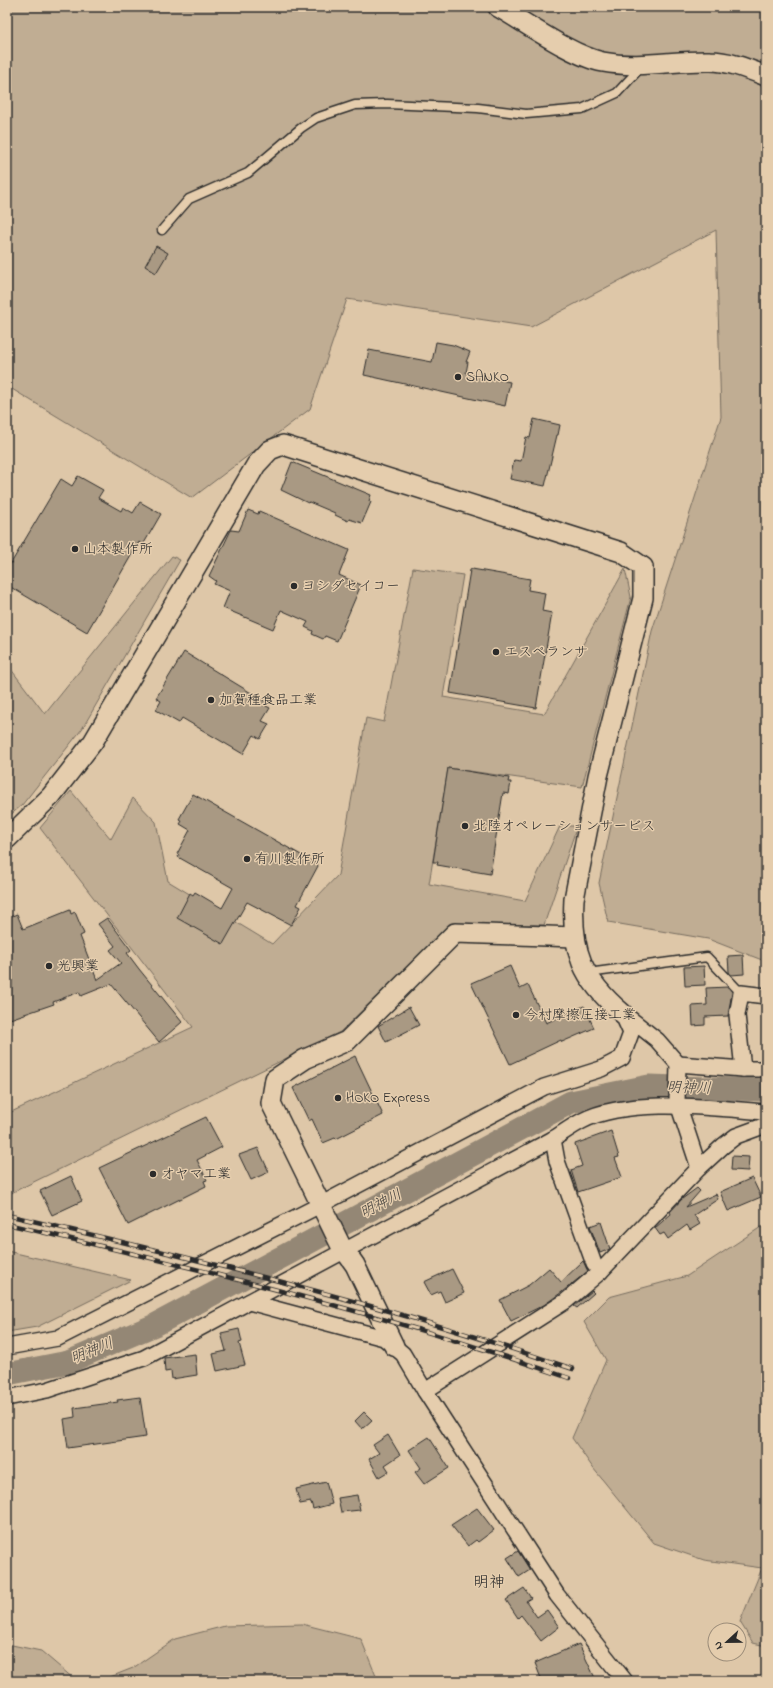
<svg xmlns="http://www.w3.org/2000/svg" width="773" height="1688" viewBox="0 0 773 1688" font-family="'Indie Flower','Klee One',sans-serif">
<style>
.green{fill:#c0ad93;stroke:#766c5f}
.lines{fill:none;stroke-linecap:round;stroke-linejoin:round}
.river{stroke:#948775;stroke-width:23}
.building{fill:#a99983;stroke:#2b2b2b}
.service-casing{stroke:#2b2b2b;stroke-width:11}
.minor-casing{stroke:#2b2b2b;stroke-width:18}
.tertiary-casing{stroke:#2b2b2b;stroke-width:22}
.service{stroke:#e5cdad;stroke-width:8}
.minor{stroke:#e5cdad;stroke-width:15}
.tertiary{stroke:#e5cdad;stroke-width:19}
.rail-casing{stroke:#2b2b2b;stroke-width:4.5}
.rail{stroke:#e5cdad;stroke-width:3;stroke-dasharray:9;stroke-linecap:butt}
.poi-dot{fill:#2b2b2b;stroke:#e5cdad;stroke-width:1.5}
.labels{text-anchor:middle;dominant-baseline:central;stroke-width:3;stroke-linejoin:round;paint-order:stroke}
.poi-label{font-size:14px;fill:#2b2b2b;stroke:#e5cdad;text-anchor:start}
.water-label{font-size:15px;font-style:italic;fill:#45423e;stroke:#e5cdad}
.quarter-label{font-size:16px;fill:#2b2b2b;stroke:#e5cdad}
</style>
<rect width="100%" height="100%" fill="#dec7a8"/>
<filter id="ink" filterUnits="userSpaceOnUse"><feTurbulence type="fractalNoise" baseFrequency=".025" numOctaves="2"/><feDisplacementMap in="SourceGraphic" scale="8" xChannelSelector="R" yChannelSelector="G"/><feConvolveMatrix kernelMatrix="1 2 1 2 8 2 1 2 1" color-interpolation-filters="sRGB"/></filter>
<g filter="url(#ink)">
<g class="green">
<path d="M 7,7 L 766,7 L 766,955 L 762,960 L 708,939 L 608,922 L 599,883 L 652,631 L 721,417 L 716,230 L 531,327 L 347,299 L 310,409 L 192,498 L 7,386 Z"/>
<path d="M 172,556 L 180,560 L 82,729 L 22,805 L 7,818 L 7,664 L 45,714 Z"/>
<path d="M 413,568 L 463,575 L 443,697 L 544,714 L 625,569 L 631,597 L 582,787 L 448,768 L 429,884 L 525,901 L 560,826 L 577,826 L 544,925 L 451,924 L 340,1032 L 7,1195 L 7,1114 L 193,1027 L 40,828 L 71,791 L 111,839 L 133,798 L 156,822 L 168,881 L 272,944 L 338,875 L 366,718 L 384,722 Z"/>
<path d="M 766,1226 L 766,1646 L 753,1643 L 740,1622 L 762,1568 L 704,1560 L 654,1543 L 593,1468 L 572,1438 L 606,1360 L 584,1322 L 609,1297 L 687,1276 L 761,1227 Z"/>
<path d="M 7,1251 L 131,1280 L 37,1327 L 7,1332 Z"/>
<path d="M 302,1624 L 361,1639 L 378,1681 L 100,1681 L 133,1668 L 175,1639 L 225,1626 Z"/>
<path d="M 7,1644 L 41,1651 L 74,1679 L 83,1681 L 7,1681 Z"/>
</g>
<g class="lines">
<path class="river" d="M 7,1374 L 68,1362 L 155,1325 L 571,1102 L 649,1086 L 766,1090"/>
</g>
<g class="building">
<path d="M 156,246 L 168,253 L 156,273 L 145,266 Z"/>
<path d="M 436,342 L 453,345 L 470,352 L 466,362 L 468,362 L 466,373 L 510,382 L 505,406 L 364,375 L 369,350 L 432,362 Z"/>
<path d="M 534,419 L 560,425 L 558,435 L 557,435 L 545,486 L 510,479 L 514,460 L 521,461 L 526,437 L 530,438 Z"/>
<path d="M 292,462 L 371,495 L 369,501 L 371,502 L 362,523 L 349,519 L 348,521 L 335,515 L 335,513 L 309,502 L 308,503 L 281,490 Z"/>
<path d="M 78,476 L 103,490 L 98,498 L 121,511 L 123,507 L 133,513 L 140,502 L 161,514 L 143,545 L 139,542 L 87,632 L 7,585 L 7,570 L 61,479 L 72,486 Z"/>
<path d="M 248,510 L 258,514 L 259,511 L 349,550 L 339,575 L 361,585 L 337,641 L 325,636 L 323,639 L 312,634 L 313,631 L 305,627 L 308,622 L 281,610 L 273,629 L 223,608 L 230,591 L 214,584 L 216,581 L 209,576 L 231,530 L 239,531 Z"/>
<path d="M 472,569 L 530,579 L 528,590 L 545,593 L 542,611 L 552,613 L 536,708 L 450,693 L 470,570 Z"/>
<path d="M 184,652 L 266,702 L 264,705 L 270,708 L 262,721 L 269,724 L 260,739 L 254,735 L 243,754 L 182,718 L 179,723 L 156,710 L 161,701 L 156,698 Z"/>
<path d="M 448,768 L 509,778 L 508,782 L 511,782 L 509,794 L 503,793 L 490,874 L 437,865 L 438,862 L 433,862 Z"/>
<path d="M 193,794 L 317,864 L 318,866 L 297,905 L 301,907 L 291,925 L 247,902 L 223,944 L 177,918 L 190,893 L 193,895 L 195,892 L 222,908 L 233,888 L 178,857 L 179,855 L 177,854 L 190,830 L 180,824 L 182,821 L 179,819 Z"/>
<path d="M 70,910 L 71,914 L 75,912 L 84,934 L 80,936 L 97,980 L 121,963 L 110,950 L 115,946 L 98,924 L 107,918 L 131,950 L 127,953 L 139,969 L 182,1022 L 159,1042 L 111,984 L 81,996 L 79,992 L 53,1002 L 54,1004 L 7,1020 L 7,918 L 17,914 L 23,929 Z"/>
<path d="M 743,955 L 744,974 L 731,975 L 729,972 L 728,956 Z"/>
<path d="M 510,966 L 520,989 L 528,985 L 546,1023 L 584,1006 L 594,1028 L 562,1042 L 561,1040 L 510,1064 L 471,983 Z"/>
<path d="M 704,966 L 705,985 L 685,986 L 684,967 Z"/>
<path d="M 728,987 L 732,992 L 728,1016 L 705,1017 L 705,1025 L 693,1026 L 692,1006 L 707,1005 L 706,988 Z"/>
<path d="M 409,1007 L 419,1025 L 386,1042 L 378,1026 Z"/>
<path d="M 355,1056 L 383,1115 L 336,1139 L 335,1138 L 323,1143 L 312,1119 L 309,1121 L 293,1088 Z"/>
<path d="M 206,1117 L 222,1147 L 197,1160 L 207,1180 L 204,1181 L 206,1186 L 128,1225 L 99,1168 Z"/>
<path d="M 611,1131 L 619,1157 L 615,1158 L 622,1177 L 578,1192 L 571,1170 L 582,1166 L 575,1144 Z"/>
<path d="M 258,1148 L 269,1172 L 251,1180 L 239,1155 Z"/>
<path d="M 732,1156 L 749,1157 L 748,1171 L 731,1170 Z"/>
<path d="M 71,1176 L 82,1201 L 52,1215 L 40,1191 Z"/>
<path d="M 752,1178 L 761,1197 L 728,1211 L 720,1192 Z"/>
<path d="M 697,1188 L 700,1191 L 686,1207 L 716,1194 L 718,1199 L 694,1215 L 700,1224 L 690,1230 L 687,1225 L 668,1239 L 664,1233 L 660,1235 L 655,1228 L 671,1214 L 670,1212 L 682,1199 Z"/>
<path d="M 601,1222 L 610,1249 L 600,1253 L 590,1226 Z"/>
<path d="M 583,1261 L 588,1271 L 562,1292 L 544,1305 L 511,1321 L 500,1300 L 529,1285 L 549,1268 L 561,1282 Z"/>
<path d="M 452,1269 L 464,1293 L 445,1302 L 440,1291 L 431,1295 L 424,1282 Z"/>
<path d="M 592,1291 L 594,1293 L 577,1308 L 574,1306 Z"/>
<path d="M 239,1329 L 242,1342 L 239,1343 L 245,1365 L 217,1371 L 213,1354 L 226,1351 L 221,1333 Z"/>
<path d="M 195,1354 L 197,1375 L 172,1379 L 171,1371 L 165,1372 L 164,1358 Z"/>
<path d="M 140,1397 L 146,1437 L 68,1448 L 64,1419 L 75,1417 L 74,1408 L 118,1402 L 117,1400 Z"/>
<path d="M 364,1412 L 372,1420 L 362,1429 L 355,1421 Z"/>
<path d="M 388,1435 L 400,1455 L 385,1465 L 389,1471 L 379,1477 L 369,1459 L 379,1453 L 373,1445 Z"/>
<path d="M 429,1437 L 449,1468 L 424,1484 L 415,1472 L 421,1468 L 409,1450 Z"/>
<path d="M 326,1482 L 332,1504 L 313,1509 L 311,1502 L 300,1504 L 296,1489 Z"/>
<path d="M 357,1495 L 360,1510 L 341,1512 L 338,1498 Z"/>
<path d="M 477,1508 L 494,1530 L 478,1542 L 476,1540 L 468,1546 L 451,1525 Z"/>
<path d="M 518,1551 L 530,1570 L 519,1577 L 507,1558 Z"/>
<path d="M 524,1588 L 531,1598 L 526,1601 L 537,1617 L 547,1610 L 559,1627 L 541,1641 L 521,1615 L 518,1618 L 506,1600 Z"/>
<path d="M 579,1644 L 595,1678 L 589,1681 L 542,1681 L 535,1663 Z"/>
</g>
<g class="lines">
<defs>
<g id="service">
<path d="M 162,230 L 189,199 L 248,173 L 301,128 L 316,118 L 355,105 L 387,104 L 478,108 L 526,114 L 582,109 L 617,93 L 642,66"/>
<path d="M 588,973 L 707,957 L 741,993"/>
</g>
<g id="minor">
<path d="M 678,1064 L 743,1069 L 766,1069"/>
<path d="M 743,1069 L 737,1015 L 741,993 L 766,996"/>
<path d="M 553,1139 L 557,1161 L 594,1264 L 600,1272"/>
<path d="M 699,1168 L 723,1146 L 736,1136 L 766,1125"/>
<path d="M 249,1302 L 384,1338 L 403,1354 L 425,1391 L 557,1595 L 625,1681"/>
<path d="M 7,1347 L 58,1338 L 320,1205 L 544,1087 L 601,1069 L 622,1058 L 631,1033 L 622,1013"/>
<path d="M 425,1391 L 566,1301 L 600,1272 L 699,1168 L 677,1101 L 678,1064 L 657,1040 L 623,1013"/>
<path d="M 7,1398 L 47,1390 L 144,1358 L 553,1139 C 563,1133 572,1126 582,1121 C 628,1097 714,1108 766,1112"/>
</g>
<g id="tertiary">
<path d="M 498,7 C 526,23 574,57 603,62 C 640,69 674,60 710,61 C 729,61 748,69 766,76"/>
<path d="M 7,839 L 51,796 L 93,742 L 256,465 L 270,450 L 283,445 L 621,552 L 643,567 L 643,598 L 598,776 L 574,899 C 571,951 582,979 622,1013"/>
<path d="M 394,1346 L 355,1265 L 340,1244 L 271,1103 L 275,1079 L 305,1059 L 347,1041 L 455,933 L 575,937"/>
</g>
</defs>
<use href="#service" class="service-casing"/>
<use href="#minor" class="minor-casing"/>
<use href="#tertiary" class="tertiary-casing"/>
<use href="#service" class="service"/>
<use href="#minor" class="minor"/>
<use href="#tertiary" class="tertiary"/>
<defs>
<g id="rail">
<path d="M 7,1215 C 198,1259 387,1305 573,1369"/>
<path d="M 7,1224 C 197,1268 386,1314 569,1378"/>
</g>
</defs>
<use href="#rail" class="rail-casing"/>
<use href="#rail" class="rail"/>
</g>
</g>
<g class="poi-dot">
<circle cx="458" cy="377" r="4"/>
<circle cx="75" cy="549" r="4"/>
<circle cx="294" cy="586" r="4"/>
<circle cx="496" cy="652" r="4"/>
<circle cx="211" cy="700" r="4"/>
<circle cx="465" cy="826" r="4"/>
<circle cx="247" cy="859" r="4"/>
<circle cx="49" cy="966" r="4"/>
<circle cx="516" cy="1015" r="4"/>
<circle cx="338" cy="1098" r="4"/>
<circle cx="153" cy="1174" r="4"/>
</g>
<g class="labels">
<g class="poi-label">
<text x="466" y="377">SANKO</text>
<text x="83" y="549">山本製作所</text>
<text x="302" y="586">ヨシダセイコー</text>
<text x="504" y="652">エスペランサ</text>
<text x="219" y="700">加賀種食品工業</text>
<text x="473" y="826">北陸オペレーションサービス</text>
<text x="255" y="859">有川製作所</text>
<text x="57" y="966">光興業</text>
<text x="524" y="1015">今村摩擦圧接工業</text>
<text x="346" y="1098">HOKO Express</text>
<text x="161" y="1174">オヤマ工業</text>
</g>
<g class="water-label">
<text transform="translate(689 1088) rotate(2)">明神川</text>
<text transform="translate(381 1204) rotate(-28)">明神川</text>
<text transform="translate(92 1351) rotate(-22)">明神川</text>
</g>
<g class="quarter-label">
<text x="489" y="1583">明神</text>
</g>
</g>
<rect width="773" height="1688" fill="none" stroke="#e5cdad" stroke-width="24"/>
<rect x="12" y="12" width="749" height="1664" fill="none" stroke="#2b2b2b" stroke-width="1.5" filter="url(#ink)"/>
<g transform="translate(727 1642) rotate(248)"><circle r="19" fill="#e5cdad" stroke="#9b8c79"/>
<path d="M0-3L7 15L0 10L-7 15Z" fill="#2b2b2b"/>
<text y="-6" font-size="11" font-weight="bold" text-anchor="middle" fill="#2b2b2b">N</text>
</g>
</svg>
